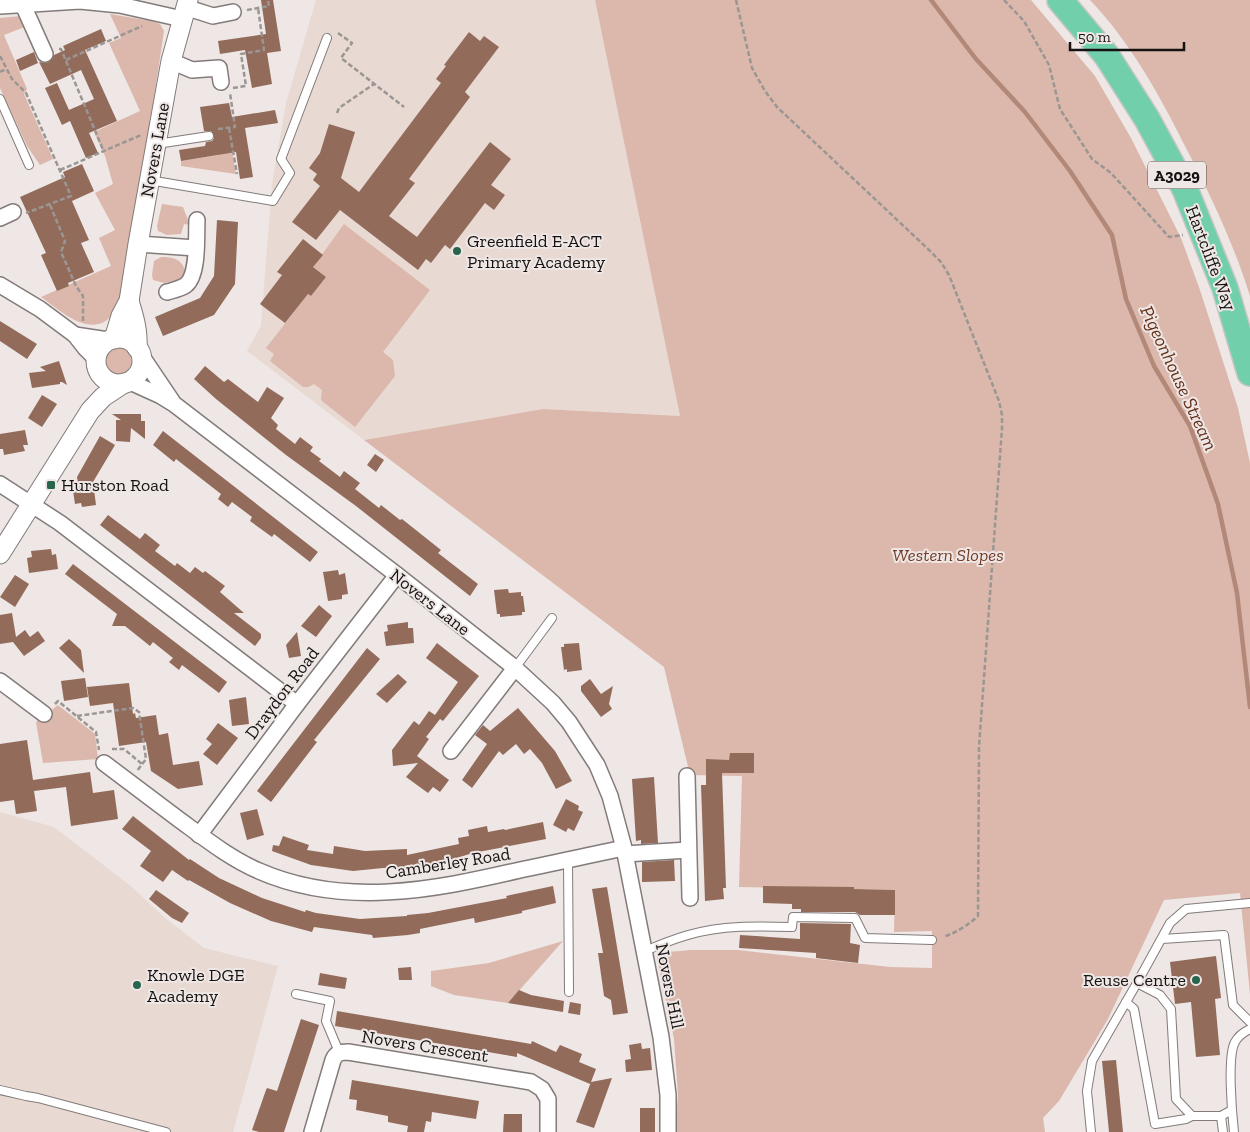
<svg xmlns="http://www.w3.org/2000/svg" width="1250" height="1132" viewBox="0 0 1250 1132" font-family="'Zilla Slab',serif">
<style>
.built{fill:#e8d9d3}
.green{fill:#dbb8ab}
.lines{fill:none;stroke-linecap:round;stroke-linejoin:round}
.stream{stroke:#b28979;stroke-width:4.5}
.building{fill:#926b5b}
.service-casing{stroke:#827b79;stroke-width:10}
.minor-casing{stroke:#827b79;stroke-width:18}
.tertiary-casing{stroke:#827b79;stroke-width:21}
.trunk-casing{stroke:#c7c6c6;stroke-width:28}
.path{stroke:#9b9694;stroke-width:2.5;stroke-dasharray:5 2.5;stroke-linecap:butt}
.service{stroke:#fff;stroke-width:8}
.minor{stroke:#fff;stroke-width:15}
.tertiary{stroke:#fff;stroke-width:19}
.trunk{stroke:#72cfac;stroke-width:25}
.poi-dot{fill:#29644d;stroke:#eee7e5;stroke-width:2}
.labels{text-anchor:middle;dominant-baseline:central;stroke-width:4;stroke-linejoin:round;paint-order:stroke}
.shield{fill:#eee7e5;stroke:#565251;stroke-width:1}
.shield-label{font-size:16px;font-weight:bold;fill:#151211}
.street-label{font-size:18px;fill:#151211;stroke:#eee7e5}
.poi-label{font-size:18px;fill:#151211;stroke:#eee7e5;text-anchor:start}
.park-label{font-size:18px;font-style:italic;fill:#733c25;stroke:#eee7e5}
.water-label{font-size:19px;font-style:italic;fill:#652f18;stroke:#eee7e5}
</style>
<rect width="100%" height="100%" fill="#eee7e5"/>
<g class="built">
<path d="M 316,0 L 595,0 L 680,416 L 543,409 L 364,440 L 247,351 L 261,326 L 272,184 L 286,103 Z"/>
<path d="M 0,812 L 54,827 L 132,887 L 164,917 L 204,948 L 278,966 L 233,1132 L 0,1132 Z"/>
</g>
<g class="green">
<path d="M 595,0 L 1031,0 L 1095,76 L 1131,138 L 1181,238 L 1200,290 L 1238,408 L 1250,463 L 1250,994 L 1240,893 L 1164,900 L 1108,1019 L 1059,1101 L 1043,1118 L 1045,1132 L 675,1132 L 678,1095 L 674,1039 L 656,953 L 691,950 L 738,950 L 890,967 L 932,968 L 932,931 L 894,932 L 895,890 L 739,887 L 742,776 L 690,775 L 664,667 L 364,440 L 543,409 L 680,416 Z"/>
<path d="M 1090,0 L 1250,0 L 1250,296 C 1234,244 1210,194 1185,146 C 1159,94 1130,42 1090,0 Z"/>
<path d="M 110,14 L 151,21 L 160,24 L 164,31 L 125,294 C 119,303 113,317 104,322 C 83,333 57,308 41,297 L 111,266 L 99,238 L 115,230 L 95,193 L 113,184 L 105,156 L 94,132 L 140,111 L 109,43 L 121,38 Z"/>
<path d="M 21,16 L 27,26 L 4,35 L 27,89 L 24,94 L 53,159 L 40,165 L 27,146 L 0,88 L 0,18 Z"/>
<path d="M 217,132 L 229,134 L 236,174 L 181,166 L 181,161 L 219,155 Z"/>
<path d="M 162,204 L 183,207 L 190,225 L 184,224 L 181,234 L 167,235 L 158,231 L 157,226 Z"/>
<path d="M 344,224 L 430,290 L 383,352 L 393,360 L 395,376 L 355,427 L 322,401 L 321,399 L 322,390 L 314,384 L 308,387 L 303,387 L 270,361 L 274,354 L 266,348 L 308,294 L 311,296 L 326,277 L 313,267 Z"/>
<path d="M 161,257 C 173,257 182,259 185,271 L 182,279 L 164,283 L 153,280 L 152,275 L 154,261 Z"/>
<circle cx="117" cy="361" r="15"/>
<path d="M 58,705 L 95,734 L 98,759 L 43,763 L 36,722 Z"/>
<path d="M 563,941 L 508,1003 L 454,995 L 431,986 L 431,971 L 489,963 Z"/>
</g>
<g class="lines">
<path class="stream" d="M 931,0 L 976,59 L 1025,112 L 1070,171 L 1112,235 L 1126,299 L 1154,366 L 1190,426 L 1218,504 L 1237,593 L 1250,707"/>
</g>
<g class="building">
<path d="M 261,0 L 273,0 L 281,51 L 267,53 L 272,84 L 252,88 L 245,50 L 220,54 L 218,41 L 266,34 Z"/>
<path d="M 101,29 L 106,41 L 85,50 L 117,121 L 89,133 L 98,153 L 86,158 L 70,121 L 62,125 L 45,88 L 57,83 L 69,110 L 94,99 L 81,70 L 50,84 L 39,62 L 45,63 L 49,62 L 54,55 L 65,50 L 63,46 Z"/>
<path d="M 469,32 L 480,41 L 484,36 L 499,47 L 465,92 L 470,97 L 409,179 L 415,183 L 389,216 L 417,237 L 490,142 L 511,159 L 491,185 L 505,195 L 494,210 L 485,203 L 450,249 L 445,245 L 431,263 L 426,259 L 418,270 L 340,210 L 316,240 L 292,222 L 320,186 L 313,180 L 317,174 L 309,168 L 320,153 L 329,124 L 355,132 L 341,178 L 359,192 L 441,83 L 436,79 L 446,66 L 444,65 Z"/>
<path d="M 34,52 L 38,63 L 20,71 L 16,60 Z"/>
<path d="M 229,103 L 232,117 L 275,110 L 278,123 L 245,128 L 253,177 L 240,179 L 236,152 L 181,161 L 179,150 L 205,146 L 206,142 L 212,141 L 214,138 L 211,131 L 204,131 L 200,107 Z"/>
<path d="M 82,164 L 94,191 L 72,201 L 89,240 L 81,243 L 94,272 L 68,283 L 69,286 L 57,291 L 41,255 L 46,253 L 20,197 L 65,177 L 63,172 Z"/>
<path d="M 217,220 L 238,222 L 235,284 L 214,315 L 163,336 L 155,317 L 200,298 L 214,276 Z"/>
<path d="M 303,239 L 323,255 L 313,267 L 326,277 L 311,296 L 308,294 L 285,323 L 260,304 L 282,275 L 277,272 Z"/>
<path d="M 0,321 L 37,344 L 27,359 L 0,341 Z"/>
<path d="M 59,361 L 67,385 L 62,382 L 60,382 L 60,384 L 32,388 L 29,373 L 46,371 L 40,367 Z"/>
<path d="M 205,366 L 224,382 L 228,379 L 258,402 L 267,387 L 284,398 L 271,418 L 278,425 L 276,429 L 295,444 L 300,437 L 313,447 L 310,451 L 321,459 L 319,461 L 340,477 L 344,471 L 360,483 L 355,489 L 379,508 L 381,505 L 400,520 L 402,519 L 441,550 L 438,553 L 478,584 L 470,596 L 356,506 L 286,455 L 216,399 L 194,379 Z"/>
<path d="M 42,395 L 57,404 L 42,427 L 28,418 Z"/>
<path d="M 112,414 L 141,414 L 141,421 L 145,421 L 145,439 L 131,428 L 130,442 L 116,441 L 116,420 L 121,420 Z"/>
<path d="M 25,430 L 28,445 L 23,445 L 25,451 L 4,455 L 3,449 L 0,449 L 0,434 Z"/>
<path d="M 163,431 L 318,552 L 310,562 L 274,534 L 272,537 L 250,521 L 252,517 L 232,502 L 228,507 L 218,499 L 221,494 L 176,459 L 174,462 L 153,445 Z"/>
<path d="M 100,436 L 115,445 L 93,482 L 96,505 L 82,507 L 81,503 L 75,504 L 72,484 L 78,483 L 77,477 Z"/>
<path d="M 375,454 L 384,460 L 376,472 L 367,465 Z"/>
<path d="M 108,515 L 140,539 L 145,533 L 160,545 L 155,551 L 175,566 L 177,563 L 190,573 L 195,567 L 203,573 L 205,571 L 225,586 L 220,592 L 244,613 L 234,613 L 261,634 L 261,638 L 255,646 L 100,525 Z"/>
<path d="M 51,549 L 52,555 L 56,554 L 58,569 L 29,573 L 27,558 L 32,557 L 31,551 Z"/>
<path d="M 73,564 L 227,682 L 219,693 L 182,665 L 179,670 L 169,662 L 173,658 L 153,642 L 150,646 L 125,626 L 112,626 L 117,614 L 65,574 Z"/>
<path d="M 338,570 L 339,575 L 345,573 L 348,594 L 342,595 L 342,599 L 328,601 L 323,572 Z"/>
<path d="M 15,575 L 29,584 L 15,607 L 0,597 Z"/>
<path d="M 508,589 L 509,593 L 521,592 L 521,596 L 523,596 L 525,612 L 522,612 L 522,615 L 500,617 L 500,614 L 497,614 L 494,590 Z"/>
<path d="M 319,605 L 332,616 L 316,637 L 301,626 Z"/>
<path d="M 12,613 L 16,637 L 25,630 L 30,637 L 38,631 L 45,641 L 24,656 L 13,642 L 0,644 L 0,615 Z"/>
<path d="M 408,622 L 408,628 L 413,628 L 414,643 L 386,646 L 384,632 L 388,631 L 387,625 Z"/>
<path d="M 297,632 L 301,656 L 289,658 L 286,645 Z"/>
<path d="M 69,639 L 81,650 L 84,673 L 59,648 Z"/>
<path d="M 437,643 L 479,676 L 443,721 L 440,719 L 426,737 L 429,739 L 417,756 L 449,780 L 440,792 L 433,787 L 428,793 L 406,777 L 418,763 L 393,766 L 392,750 L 414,721 L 419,725 L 429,711 L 435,715 L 458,682 L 426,658 Z"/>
<path d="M 579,643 L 582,670 L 567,672 L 567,669 L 564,670 L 561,647 L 564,647 L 564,644 Z"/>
<path d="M 367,648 L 380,659 L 314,740 L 317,742 L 271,802 L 257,791 Z"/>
<path d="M 398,674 L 407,682 L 387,703 L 376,694 Z"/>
<path d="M 85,678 L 88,697 L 64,701 L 61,681 Z"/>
<path d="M 590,679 L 601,694 L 613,686 L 609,704 L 612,709 L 601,717 L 581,691 L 581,686 Z"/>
<path d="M 129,683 L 133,714 L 135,713 L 136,718 L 156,715 L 159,735 L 168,733 L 173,765 L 199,761 L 203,785 L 178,789 L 151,771 L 146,742 L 119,746 L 113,703 L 90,706 L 87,687 Z"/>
<path d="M 246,697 L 249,724 L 232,726 L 229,700 Z"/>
<path d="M 518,708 L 555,751 L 572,781 L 556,789 L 542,763 L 530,749 L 524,754 L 516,744 L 503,755 L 499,751 L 472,788 L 462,780 L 487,744 L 475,735 L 483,725 L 490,731 Z"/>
<path d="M 218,723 L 238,738 L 217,765 L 203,754 L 212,744 L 206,739 Z"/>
<path d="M 27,740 L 33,780 L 90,772 L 93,793 L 114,790 L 118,819 L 71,826 L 66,787 L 34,791 L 37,811 L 16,814 L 14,800 L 0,802 L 0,744 Z"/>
<path d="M 730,753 L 754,753 L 754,773 L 722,773 L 726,888 L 723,888 L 724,899 L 705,901 L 701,785 L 706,785 L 706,759 L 729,760 Z"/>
<path d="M 654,777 L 658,843 L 641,844 L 641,840 L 636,841 L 632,779 Z"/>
<path d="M 566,799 L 579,806 L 578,810 L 583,812 L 574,831 L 568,828 L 566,832 L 553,825 Z"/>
<path d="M 257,809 L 264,835 L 247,840 L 240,813 Z"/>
<path d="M 133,816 L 189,860 L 190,859 L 219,878 L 262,898 L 305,912 L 306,910 L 316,913 L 360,919 L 407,916 L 407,915 L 428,913 L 507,898 L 506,896 L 553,886 L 556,903 L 522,911 L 522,913 L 475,923 L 474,918 L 420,929 L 420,933 L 408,935 L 373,938 L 372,935 L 314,927 L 312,932 L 271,921 L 230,903 L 189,880 L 188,881 L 172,870 L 163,882 L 140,866 L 151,851 L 122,829 Z"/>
<path d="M 543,822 L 546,839 L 473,853 L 453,859 L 411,868 L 383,868 L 353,871 L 311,865 L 272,851 L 273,845 L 279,846 L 283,836 L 309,845 L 307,850 L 333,854 L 334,846 L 365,851 L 407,849 L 407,855 L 459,844 L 458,838 L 469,836 L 468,830 L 487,826 L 488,832 L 504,829 L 505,830 Z"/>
<path d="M 674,860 L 675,881 L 642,882 L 642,862 Z"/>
<path d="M 763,886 L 854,887 L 854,889 L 895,890 L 895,915 L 860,915 L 855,912 L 801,912 L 801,909 L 792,909 L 792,904 L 763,903 Z"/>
<path d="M 607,887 L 628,1013 L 613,1015 L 611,1000 L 604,996 L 598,953 L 603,953 L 592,889 Z"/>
<path d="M 156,890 L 189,913 L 182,923 L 172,918 L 149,899 Z"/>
<path d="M 800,923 L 851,924 L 850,943 L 860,945 L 858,963 L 816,958 L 816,953 L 739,948 L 740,935 L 800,939 Z"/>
<path d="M 1216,956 L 1221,998 L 1215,999 L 1220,1055 L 1196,1057 L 1191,1002 L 1175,1004 L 1170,962 Z"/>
<path d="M 411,967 L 412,980 L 399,980 L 398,968 Z"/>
<path d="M 320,973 L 347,978 L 345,989 L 318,985 Z"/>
<path d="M 519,990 L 531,995 L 564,1001 L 563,1012 L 508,1003 Z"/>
<path d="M 570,1002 L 581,1004 L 580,1015 L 568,1013 Z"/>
<path d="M 337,1011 L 531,1044 L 532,1041 L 556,1052 L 560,1045 L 582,1054 L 579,1062 L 596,1069 L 591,1082 L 612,1078 L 594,1128 L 576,1122 L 591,1082 L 590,1084 L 517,1053 L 517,1057 L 335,1026 Z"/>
<path d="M 301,1019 L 319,1025 L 284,1132 L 259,1132 L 252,1130 L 266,1090 L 267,1088 L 277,1091 Z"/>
<path d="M 641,1043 L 642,1049 L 650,1048 L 652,1070 L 626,1072 L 625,1060 L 631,1059 L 629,1045 Z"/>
<path d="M 1116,1060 L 1123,1132 L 1109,1132 L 1102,1061 Z"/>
<path d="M 352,1080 L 479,1101 L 476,1119 L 432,1112 L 431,1122 L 426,1121 L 424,1132 L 407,1132 L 408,1126 L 388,1122 L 388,1116 L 356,1110 L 357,1100 L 349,1099 Z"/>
<rect x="640" y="1108" width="15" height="24"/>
<path d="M 504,1114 L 522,1114 L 522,1132 L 503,1132 Z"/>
</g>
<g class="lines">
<defs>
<g id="service">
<path d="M 0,99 L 29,165"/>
<path d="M 157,144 L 209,136"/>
<path d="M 149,180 L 273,201 L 290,173 L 281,159 L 327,38"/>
<path d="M 515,668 L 552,618"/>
<path d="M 568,860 L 569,992"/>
<path d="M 1162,939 L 1224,935 L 1233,1005 L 1250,1022"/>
<path d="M 645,951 C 659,945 674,939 688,935 C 722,925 757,926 792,927 L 793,917 L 855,918 L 865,938 L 932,940"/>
<path d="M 1137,983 L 1160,995 L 1171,1009 L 1176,1099 L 1192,1116 L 1221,1116 L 1232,1110"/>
<path d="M 296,994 L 330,1001 L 326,1021 L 339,1052"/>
<path d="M 1126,1002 L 1134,1009 L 1155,1124 L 1186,1119 L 1192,1116"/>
<path d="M 0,1090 L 26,1096 L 38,1098 L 166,1132"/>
<path d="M 1221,1116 L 1223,1132"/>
<path d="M 1091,1132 L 1087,1091 L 1092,1061 L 1137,983 L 1170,923 L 1186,909 L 1250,903"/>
<path d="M 1234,1132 C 1232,1114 1227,1056 1235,1042 C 1238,1036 1244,1032 1250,1029"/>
</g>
<g id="minor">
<path d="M 23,5 L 45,54"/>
<path d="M 0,6 L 80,1 L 120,5 L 182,19"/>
<path d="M 185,7 L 213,16 L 233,12"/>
<path d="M 171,61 L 192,70 L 219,68 L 221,82"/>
<path d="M 0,218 L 13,212"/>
<path d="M 138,244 L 196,248"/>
<path d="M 0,285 L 40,309 L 75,335 L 86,349 L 96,359"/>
<path d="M 167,292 C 174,290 180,289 186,285 C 199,274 196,236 197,220"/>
<path d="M 75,335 L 108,340"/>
<path d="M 141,355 L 172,401"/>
<path d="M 128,381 L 161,396 L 174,404 L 397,575 L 515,668 L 553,703 L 569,722 L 597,765 L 610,796 L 624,848 L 661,1037 L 668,1095 L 668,1132"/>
<path d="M 0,484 L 60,523 L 297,704"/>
<path d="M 0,681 L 44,714"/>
<path d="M 451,751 L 515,668"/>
<path d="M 104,763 C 128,781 152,799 177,818 C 203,837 229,858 259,871 C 344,908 434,890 520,870 C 555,863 589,855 624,848"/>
<path d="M 687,776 L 690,898"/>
<path d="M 199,835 L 297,704 L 397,575"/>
<path d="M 625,854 L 688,850"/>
<path d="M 312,1132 L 333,1060 C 336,1053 340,1052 348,1052 L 531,1082 L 542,1089 L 548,1099 L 548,1132"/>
</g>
<g id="tertiary">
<path d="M 129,301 C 134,317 138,331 137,348"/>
<circle cx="119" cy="361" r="23"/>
<path d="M 114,339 L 121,316 L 129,301 L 138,244 L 171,61 L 188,0"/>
<path d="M 0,554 L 90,411 L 103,397 L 124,383"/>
</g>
<path id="trunk" d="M 1060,0 L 1107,56 L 1147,119 L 1185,189 L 1225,288 L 1250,373"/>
</defs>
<use href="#service" class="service-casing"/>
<use href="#minor" class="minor-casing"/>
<use href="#tertiary" class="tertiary-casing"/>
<use href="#trunk" class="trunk-casing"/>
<g class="path">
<path d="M 736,0 L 752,68 L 765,91 L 777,107 L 927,248 L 941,262 L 949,275 L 999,401 L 1002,415 L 1002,428 L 979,747 L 978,916 C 967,926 957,932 943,937"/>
<path d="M 1004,0 L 1024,21 L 1049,65 L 1060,109 L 1092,159 L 1111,173 L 1169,237 L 1183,235"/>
<path d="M 247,10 L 269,6 L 268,0"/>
<path d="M 338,33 L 352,43 L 341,58 L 404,107"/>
<path d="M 59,49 L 61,49 L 104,152"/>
<path d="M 0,56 L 12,79 L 26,93 L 71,196 L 26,213"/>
<path d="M 66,60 L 142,26"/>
<path d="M 0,72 L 6,69"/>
<path d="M 233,88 L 246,86 L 241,54 L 264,50 L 258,8"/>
<path d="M 337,113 L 339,108 L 374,84"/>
<path d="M 229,128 L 237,174"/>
<path d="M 218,129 L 235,127 L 230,93"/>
<path d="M 60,170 L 141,135"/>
<path d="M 50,205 L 65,241 L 61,252 L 76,286 L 83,296 L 83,321"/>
<path d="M 55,704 L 58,701 L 96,732 L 99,750"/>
<path d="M 77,716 L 133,708 L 139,712 L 146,759 L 137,771"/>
<path d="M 112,749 L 124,749 L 142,764"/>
</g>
<use href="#service" class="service"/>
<use href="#minor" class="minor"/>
<use href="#tertiary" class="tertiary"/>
<use href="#trunk" class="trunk"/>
</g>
<g class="poi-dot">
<circle cx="457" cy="251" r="5"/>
<rect x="46" y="480" width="10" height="10" rx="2.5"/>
<circle cx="1196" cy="980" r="5"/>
<circle cx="137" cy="985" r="5"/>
</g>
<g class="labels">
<rect class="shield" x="1148" y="161.5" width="58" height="27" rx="4"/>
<g class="shield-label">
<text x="1177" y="175">A3029</text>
</g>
<g class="street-label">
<text transform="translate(155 150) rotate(-80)">Novers Lane</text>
<text transform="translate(1211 258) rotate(69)">Hartcliffe Way</text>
<text transform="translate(430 602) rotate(38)">Novers Lane</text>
<text transform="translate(282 693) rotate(-53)">Draydon Road</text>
<text transform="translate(448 863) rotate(-9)">Camberley Road</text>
<text transform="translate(670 986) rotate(79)">Novers Hill</text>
<text transform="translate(425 1046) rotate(9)">Novers Crescent</text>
</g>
<g class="poi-label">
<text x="467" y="241">Greenfield E-ACT<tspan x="467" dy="21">Primary Academy</tspan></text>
<text x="61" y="485">Hurston Road</text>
<text x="147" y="975">Knowle DGE<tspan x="147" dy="21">Academy</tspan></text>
<text x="1186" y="980" text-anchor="end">Reuse Centre</text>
</g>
<g class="park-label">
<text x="948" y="555">Western Slopes</text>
</g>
<g class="water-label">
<text transform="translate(1179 378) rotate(65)">Pigeonhouse Stream</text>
</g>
</g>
<path d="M1070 42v8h114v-8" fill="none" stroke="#151211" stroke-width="2.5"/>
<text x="1078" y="42" font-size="15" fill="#151211" stroke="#eee7e5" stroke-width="4" paint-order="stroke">50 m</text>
</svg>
